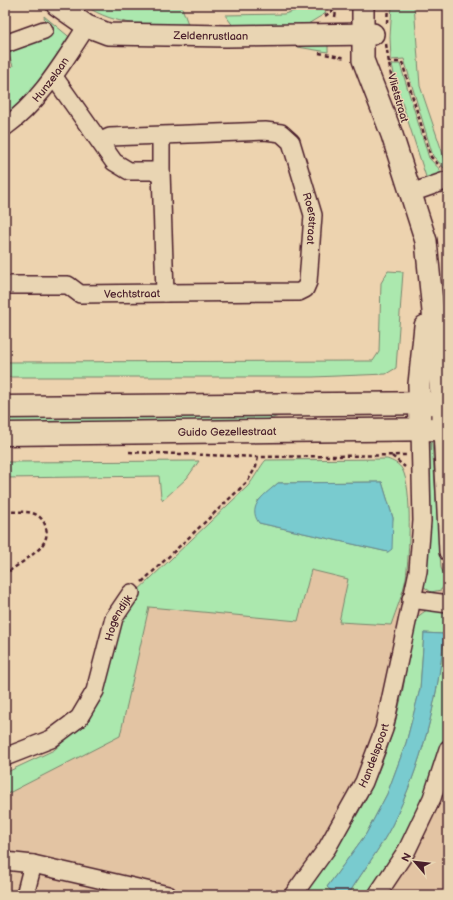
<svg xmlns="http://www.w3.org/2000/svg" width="453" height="900" viewBox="0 0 453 900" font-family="'Balsamiq Sans',sans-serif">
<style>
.built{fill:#e3c4a3}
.green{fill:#abe8ae;stroke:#7a846c;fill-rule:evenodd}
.water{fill:#79cbcf;stroke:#66868d}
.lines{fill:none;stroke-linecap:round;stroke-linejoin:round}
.minor-casing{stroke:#4a1f2b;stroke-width:20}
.tertiary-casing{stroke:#4a1f2b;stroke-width:24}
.secondary-casing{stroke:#4a1f2b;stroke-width:25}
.path{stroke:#4a1f2b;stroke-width:2.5;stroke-dasharray:4 3;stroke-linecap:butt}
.minor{stroke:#e9d5b3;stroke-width:17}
.tertiary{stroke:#e9d5b3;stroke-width:21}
.secondary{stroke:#e9d5b3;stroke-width:22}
.labels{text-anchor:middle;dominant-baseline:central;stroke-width:3;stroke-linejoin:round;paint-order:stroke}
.street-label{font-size:11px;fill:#4a1f2b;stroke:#e9d5b3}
</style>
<rect width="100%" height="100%" fill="#edd3af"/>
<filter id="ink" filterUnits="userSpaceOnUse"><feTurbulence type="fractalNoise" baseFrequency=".025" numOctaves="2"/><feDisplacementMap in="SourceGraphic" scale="8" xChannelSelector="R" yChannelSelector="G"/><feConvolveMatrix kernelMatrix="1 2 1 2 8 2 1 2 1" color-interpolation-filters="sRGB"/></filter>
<g filter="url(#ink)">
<path class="built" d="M 258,525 L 448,569 L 448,895 L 5,895 L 5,791 L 95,744 L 150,596 Z"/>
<g class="green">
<path d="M 84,5 L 181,5 L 188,24 C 151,26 117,27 84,5 Z"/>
<path d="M 314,5 L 321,5 L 326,13 L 303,27 L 234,27 L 225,15 L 284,14 Z"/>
<path d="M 392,5 L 414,5 L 420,86 L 448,169 L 446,170 L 433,156 L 404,59 L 391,60 L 390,37 Z"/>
<path d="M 44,16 L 73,40 L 38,88 L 5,122 L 5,69 L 13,66 L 7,50 L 45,23 Z"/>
<path d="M 328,42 L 328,52 L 279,44 Z"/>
<path d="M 392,64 L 400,64 L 429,158 L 444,174 L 427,180 L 396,84 Z"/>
<path d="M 388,271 L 403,272 L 396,368 L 386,374 L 313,377 L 5,377 L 5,362 L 373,361 L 379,352 L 381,283 Z"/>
<path d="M 293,412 L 259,422 L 5,424 L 5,413 Z"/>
<path d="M 430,442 L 432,442 L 441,568 L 447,581 L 441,590 L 431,592 L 423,586 Z"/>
<path d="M 387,459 C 393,461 399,464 402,469 C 413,488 409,556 406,578 C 403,594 396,610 391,625 L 339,622 L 348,579 L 311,570 L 298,621 L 149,607 L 120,736 L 5,795 L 5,773 L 54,750 L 84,723 L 117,619 L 133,595 L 248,486 C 254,479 261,465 266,460 ZM 382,482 L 393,518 L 388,552 L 259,523 L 258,501 L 278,483 Z"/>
<path d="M 199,461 L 187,478 L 163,500 L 161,497 L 159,476 L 5,478 L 5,462 Z"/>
<path d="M 427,610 L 448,611 L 448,732 L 433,778 L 413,825 L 386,871 L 368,895 L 348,895 C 362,872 380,849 392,825 C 422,765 437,703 444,637 L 443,634 L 424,633 L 420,689 L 406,743 L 387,794 L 366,834 L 327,887 L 336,895 L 300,895 C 314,870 334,850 350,826 C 368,800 386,756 394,726 C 399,708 404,687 406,669 C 408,645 403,624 427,610 Z"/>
</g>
<g class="water">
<path d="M 382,482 L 393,518 L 392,549 L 388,552 L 259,523 C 246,505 266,494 278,483 Z"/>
<path d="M 424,633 L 443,634 L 444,637 C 437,703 422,765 392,825 C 380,849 362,872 348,895 L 336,895 L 327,887 L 366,834 L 387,794 L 406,743 L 420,689 Z"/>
</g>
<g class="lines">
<defs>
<g id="minor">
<path d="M 5,44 L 44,30"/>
<path d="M 54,77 L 114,162 L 129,171 L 161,171 L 161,136"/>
<path id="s1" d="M 5,127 C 41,101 63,62 87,26"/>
<path id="s2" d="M 101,141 L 110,137 L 265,131 L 281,133 L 291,142 L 313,215 L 308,282 L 305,289 L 299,292 L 165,293"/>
<path d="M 411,193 L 448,180"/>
<path id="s3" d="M 5,285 L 68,285 L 80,294 L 165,293 L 161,171"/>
<path d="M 442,429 L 448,552"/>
<path d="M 411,599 L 448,604"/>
<path id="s4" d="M 5,757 L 51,739 L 79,718 L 95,691 L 114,618 L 131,593"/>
<path d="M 5,861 L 33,864 L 168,895"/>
<path d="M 25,895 L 33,864"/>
<path id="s5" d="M 293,895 L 327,848 L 364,782 L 384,729 L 418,571 L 422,521 L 420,429"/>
<path d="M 377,895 L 407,850 L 432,798 L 448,749"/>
</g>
<g id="tertiary">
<path id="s6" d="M 57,5 L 87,26 L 108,34 L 226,36 L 373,34"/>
<path d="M 363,5 L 363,60 L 392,135 L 426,241 L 442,403 L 442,429"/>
<path d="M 420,429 L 419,384 L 425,326"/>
</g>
<g id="secondary">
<path d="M 5,407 L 448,403"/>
<path id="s7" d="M 5,434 L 448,429"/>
</g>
</defs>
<use href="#minor" class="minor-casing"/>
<use href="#tertiary" class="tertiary-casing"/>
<use href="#secondary" class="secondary-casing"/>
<g class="path">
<path d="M 325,16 L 335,9 L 346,7"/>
<path d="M 335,17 L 337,5"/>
<path d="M 387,23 L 388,5"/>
<path d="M 386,44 L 392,82"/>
<path d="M 319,53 L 346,58"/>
<path d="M 388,62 L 402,62 L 431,157 L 441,167"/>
<path d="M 445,245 L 448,254"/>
<path d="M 129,452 L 258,457 L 406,455"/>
<path d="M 392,456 L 405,467"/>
<path d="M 5,512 C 22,512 41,508 46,528 C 48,536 45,542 40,548 C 30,558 16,566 5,574"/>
<path d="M 142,582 L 247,482 L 256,467 L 258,457"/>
</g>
<use href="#minor" class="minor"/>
<use href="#tertiary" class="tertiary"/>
<use href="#secondary" class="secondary"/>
</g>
</g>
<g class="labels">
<g class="street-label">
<text stroke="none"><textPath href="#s6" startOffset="162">Zeldenrustlaan</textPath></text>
<text stroke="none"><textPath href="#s1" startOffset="66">Hunzelaan</textPath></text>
<text transform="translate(398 98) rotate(74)">Vlietstraat</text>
<text stroke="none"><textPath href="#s2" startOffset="274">Roerstraat</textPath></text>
<text stroke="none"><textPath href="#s3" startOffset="130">Vechtstraat</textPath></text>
<text stroke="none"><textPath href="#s7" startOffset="222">Guido Gezellestraat</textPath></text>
<text stroke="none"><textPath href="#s4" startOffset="193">Hogendijk</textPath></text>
<text stroke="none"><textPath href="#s5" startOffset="162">Handelspoort</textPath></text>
</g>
</g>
<rect width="453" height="900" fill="none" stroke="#e9d5b3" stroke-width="20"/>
<rect x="10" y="10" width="433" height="880" fill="none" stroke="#4a1f2b" stroke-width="1.5" filter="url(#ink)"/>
<g transform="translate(415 862) rotate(298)" stroke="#e9d5b3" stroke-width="3" paint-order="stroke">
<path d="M0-3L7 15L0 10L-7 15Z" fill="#4a1f2b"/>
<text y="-6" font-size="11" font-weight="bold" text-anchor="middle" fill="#4a1f2b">N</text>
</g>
</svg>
